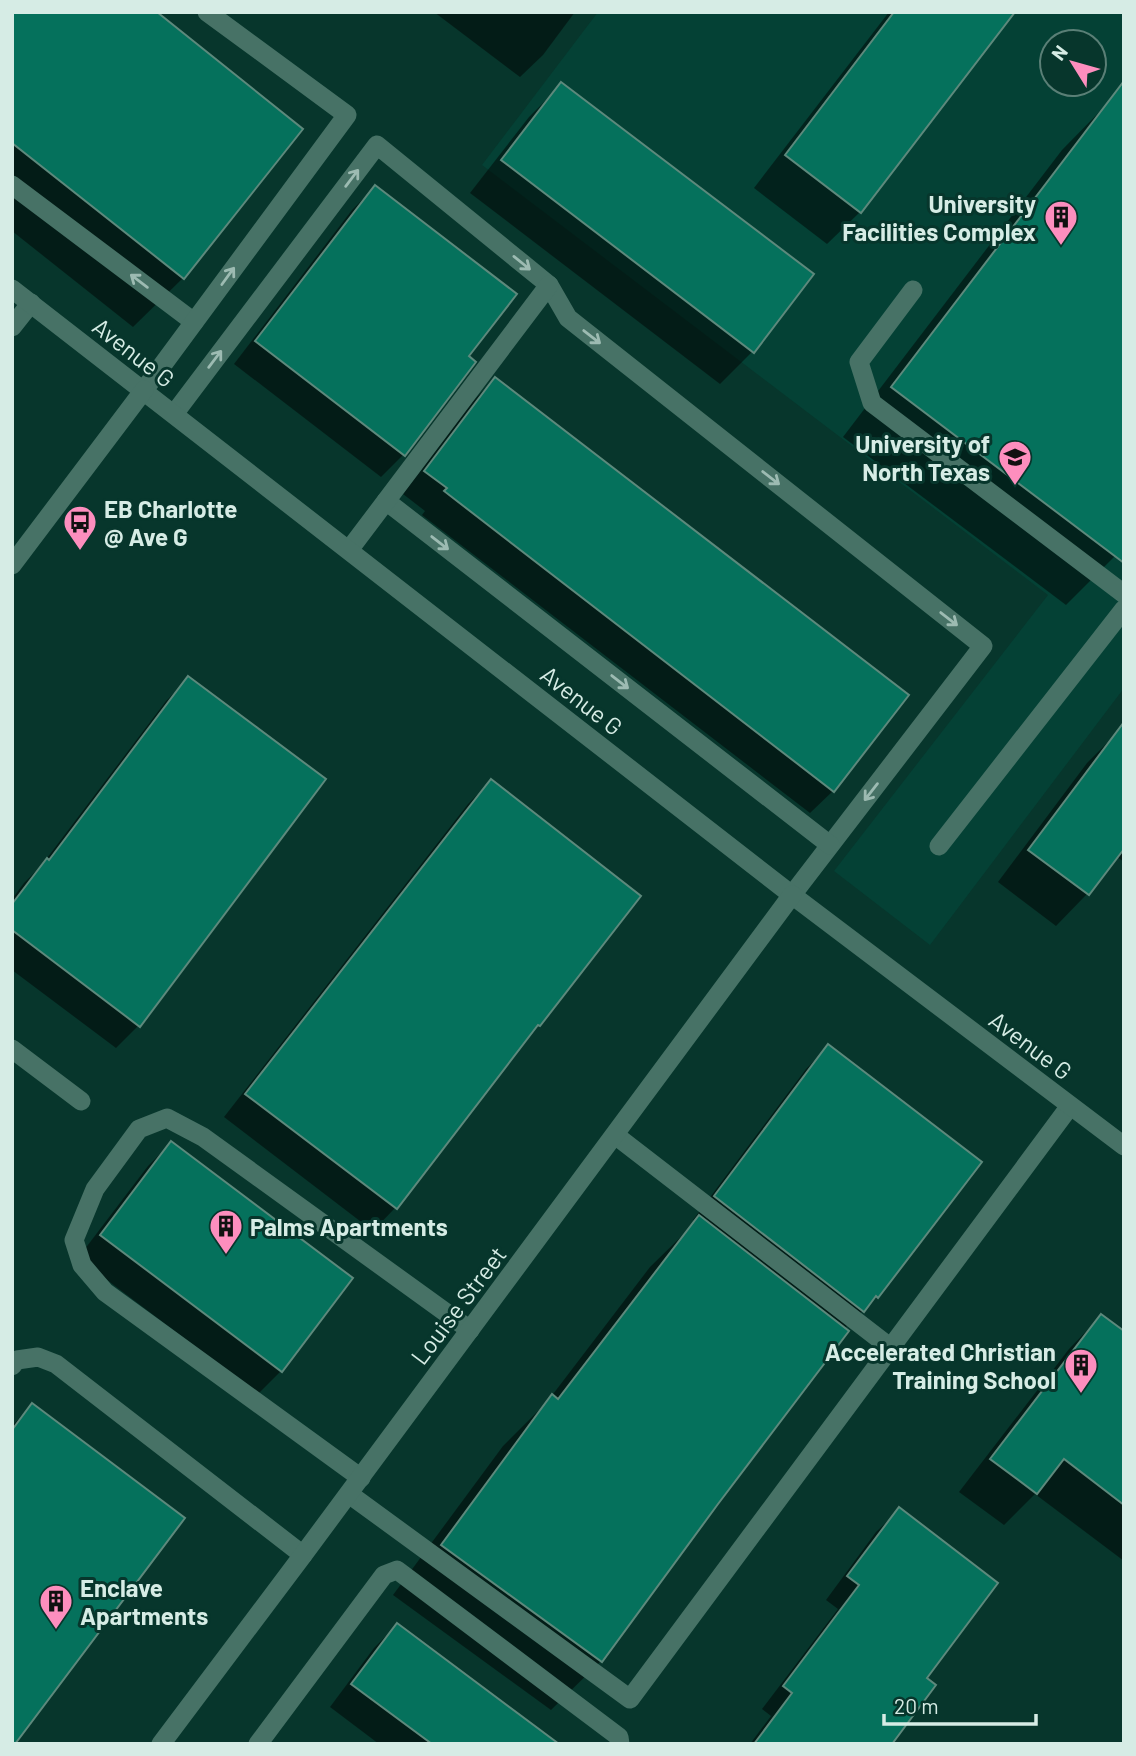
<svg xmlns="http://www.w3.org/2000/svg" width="1136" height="1756" viewBox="0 0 1136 1756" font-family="Barlow,sans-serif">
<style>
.built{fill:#044135;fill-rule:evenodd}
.shadow{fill:#0007}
.building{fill:#05715c;stroke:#5d897c;stroke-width:2}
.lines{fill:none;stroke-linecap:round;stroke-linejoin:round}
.service{stroke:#477266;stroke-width:19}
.minor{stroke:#477266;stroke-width:19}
.oneway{stroke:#9dbbb2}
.labels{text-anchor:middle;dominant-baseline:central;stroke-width:6;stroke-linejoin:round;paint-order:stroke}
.poi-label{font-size:24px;font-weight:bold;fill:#d6ece5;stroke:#07362c;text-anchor:end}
.street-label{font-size:24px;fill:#d6ece5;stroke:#07362c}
</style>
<rect width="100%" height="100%" fill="#07362c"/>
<path class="built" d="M 598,12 L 1124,12 L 1124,688 L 930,945 L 834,871 L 1048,595 L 482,165 ZM 1052,42 L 1094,42 L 1094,84 L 1052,84 Z"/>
<g class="shadow">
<path d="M 12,12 L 301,129 L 183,278 L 133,327 L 12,231 Z"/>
<path d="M 434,12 L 575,12 L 543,55 L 520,77 Z"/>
<path d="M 889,12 L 984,12 L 1002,26 L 860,212 L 827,244 L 754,188 Z"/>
<path d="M 562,84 L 753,351 L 720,384 L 470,193 L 529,117 Z"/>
<path d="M 1111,100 L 1115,556 L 1066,605 L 843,437 L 1062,150 Z"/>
<path d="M 375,187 L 467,357 L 403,455 L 381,477 L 234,364 L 352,210 Z"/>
<path d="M 495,379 L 833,791 L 810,813 L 422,515 L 425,511 L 403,494 L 473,401 Z"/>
<path d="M 189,678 L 139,1025 L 116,1048 L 12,970 L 12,899 L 24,883 L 41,866 L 166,701 Z"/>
<path d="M 1119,731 L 1124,731 L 1124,862 L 1116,856 L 1087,894 L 1056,926 L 998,882 L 1087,763 Z"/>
<path d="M 491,781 L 539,1025 L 529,1035 L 395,1208 L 373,1231 L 224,1117 L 468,804 Z"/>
<path d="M 828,1047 L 877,1297 L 844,1329 L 601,1661 L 551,1710 L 393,1595 L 503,1446 L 547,1402 L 650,1267 L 696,1222 L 693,1220 L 806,1069 Z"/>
<path d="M 171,1143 L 351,1278 L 281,1371 L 258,1394 L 78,1258 L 148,1166 Z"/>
<path d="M 1101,1316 L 1124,1382 L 1124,1561 L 1035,1494 L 1004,1525 L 959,1492 L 1069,1349 Z"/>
<path d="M 32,1405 L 12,1744 L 12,1426 Z"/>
<path d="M 899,1510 L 924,1679 L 890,1744 L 750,1744 L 771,1716 L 762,1709 L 838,1609 L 826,1600 L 876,1532 Z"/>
<path d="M 397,1625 L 557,1744 L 379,1744 L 330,1707 L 374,1648 Z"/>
</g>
<g class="building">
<path d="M 12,12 L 157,12 L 303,129 L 184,279 L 12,143 Z"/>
<path d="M 894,12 L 1015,12 L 861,213 L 785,155 Z"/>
<path d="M 1124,81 L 1124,563 L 891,387 Z"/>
<path d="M 561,82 L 814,274 L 754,353 L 501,160 Z"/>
<path d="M 375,185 L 517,294 L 469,356 L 476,362 L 405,456 L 255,341 Z"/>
<path d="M 495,377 L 909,695 L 834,792 L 444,491 L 447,488 L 424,471 Z"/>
<path d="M 188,676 L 326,779 L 140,1027 L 12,930 L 12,904 L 47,858 L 49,860 Z"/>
<path d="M 1124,722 L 1124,849 L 1089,895 L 1028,850 Z"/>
<path d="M 491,779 L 641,896 L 540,1026 L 538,1025 L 397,1209 L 245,1094 Z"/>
<path d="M 828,1044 L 982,1162 L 878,1298 L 876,1296 L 864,1312 L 714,1196 Z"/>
<path d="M 171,1141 L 353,1278 L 282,1372 L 100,1235 Z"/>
<path d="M 699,1215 L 849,1331 L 718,1504 L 602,1662 L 441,1545 L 552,1394 L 558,1399 Z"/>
<path d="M 1101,1314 L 1124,1331 L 1124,1505 L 1064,1459 L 1037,1494 L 990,1459 Z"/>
<path d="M 32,1403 L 185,1518 L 15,1744 L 12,1744 L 12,1430 Z"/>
<path d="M 899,1507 L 998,1583 L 927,1678 L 936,1685 L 892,1744 L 754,1744 L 792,1693 L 783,1686 L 859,1585 L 847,1576 Z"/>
<path d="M 397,1623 L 559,1744 L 432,1744 L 351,1684 Z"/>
</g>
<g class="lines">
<g class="service">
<path d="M 12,185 L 194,322"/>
<path d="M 913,290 L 859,362 L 872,403 L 1124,594"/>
<path d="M 12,327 L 31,303"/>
<path d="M 144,390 L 347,115 L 207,12"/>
<path d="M 174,414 L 377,145 L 549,285 L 568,318 L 983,646 L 792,895"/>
<path d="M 386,501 L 830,845"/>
<path d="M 349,550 L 549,285"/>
<path d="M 939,846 L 1124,609"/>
<path d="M 12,1049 L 81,1101"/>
<path d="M 615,1135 L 891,1348"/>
<path d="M 12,1366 L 17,1360 L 38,1357 L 56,1364 L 303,1555"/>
<path d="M 361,1478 L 105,1292 L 82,1265 L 74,1240 L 95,1189 L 139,1129 L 167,1118 L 203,1137 L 470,1330"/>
<path d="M 349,1494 L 630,1699 L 1070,1106"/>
<path d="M 258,1744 L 384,1575 L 397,1570 L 619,1737 L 620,1744"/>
</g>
<g class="minor">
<path d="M 12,289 L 792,895 L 1124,1146"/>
<path d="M 12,565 L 144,390"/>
<path d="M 161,1744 L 303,1555 L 792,895"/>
</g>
</g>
<defs><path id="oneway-shaft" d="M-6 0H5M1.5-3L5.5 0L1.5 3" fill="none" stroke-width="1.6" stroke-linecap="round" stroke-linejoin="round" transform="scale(1.75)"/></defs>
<g class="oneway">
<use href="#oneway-shaft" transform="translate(352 178) rotate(-53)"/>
<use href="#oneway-shaft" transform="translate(522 263) rotate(39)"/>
<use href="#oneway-shaft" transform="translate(228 276) rotate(-54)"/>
<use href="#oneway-shaft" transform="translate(139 281) rotate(-143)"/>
<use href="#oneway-shaft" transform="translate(592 337) rotate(38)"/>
<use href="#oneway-shaft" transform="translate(215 359) rotate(-53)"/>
<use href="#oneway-shaft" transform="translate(771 478) rotate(38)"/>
<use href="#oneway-shaft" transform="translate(440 543) rotate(38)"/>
<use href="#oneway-shaft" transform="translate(949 619) rotate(38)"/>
<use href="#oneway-shaft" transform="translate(620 682) rotate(38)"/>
<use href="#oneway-shaft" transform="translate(871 792) rotate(128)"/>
</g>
<defs>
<symbol id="building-pin" viewBox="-11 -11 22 30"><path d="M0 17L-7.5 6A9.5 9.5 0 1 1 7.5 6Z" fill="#fd8ebe" stroke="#07362c"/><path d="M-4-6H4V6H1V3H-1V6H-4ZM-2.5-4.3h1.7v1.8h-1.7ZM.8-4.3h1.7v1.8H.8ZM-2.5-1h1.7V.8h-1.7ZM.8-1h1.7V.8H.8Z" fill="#111"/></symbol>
<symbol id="university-pin" viewBox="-11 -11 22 30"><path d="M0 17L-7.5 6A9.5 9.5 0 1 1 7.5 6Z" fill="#fd8ebe" stroke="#07362c"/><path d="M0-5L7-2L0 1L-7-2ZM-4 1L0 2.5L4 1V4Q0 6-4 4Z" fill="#111"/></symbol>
<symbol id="bus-pin" viewBox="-11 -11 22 30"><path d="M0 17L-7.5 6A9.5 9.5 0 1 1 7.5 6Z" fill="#fd8ebe" stroke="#07362c"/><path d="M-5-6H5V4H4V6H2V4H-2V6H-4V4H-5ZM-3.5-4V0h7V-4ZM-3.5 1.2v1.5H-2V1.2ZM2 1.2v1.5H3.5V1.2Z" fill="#111"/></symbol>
</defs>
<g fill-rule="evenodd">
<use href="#building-pin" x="1042" y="198" width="38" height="52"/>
<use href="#university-pin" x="996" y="438" width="38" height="52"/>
<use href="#bus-pin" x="61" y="503" width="38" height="52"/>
<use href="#building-pin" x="207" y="1207" width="38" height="52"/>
<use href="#building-pin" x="1062" y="1346" width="38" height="52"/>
<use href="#building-pin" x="37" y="1582" width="38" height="52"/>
</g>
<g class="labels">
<g class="poi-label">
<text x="1036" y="203">University<tspan x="1036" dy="28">Facilities Complex</tspan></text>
<text x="990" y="443">University of<tspan x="990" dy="28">North Texas</tspan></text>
<text x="104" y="508" text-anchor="start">EB Charlotte<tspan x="104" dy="28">@ Ave G</tspan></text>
<text x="250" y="1226" text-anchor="start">Palms Apartments</text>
<text x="1056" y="1351">Accelerated Christian<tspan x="1056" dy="28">Training School</tspan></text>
<text x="80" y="1587" text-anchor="start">Enclave<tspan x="80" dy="28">Apartments</tspan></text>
</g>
<g class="street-label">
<text transform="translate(134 352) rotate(38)">Avenue G</text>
<text transform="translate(582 700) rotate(38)">Avenue G</text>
<text transform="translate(1031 1045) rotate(37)">Avenue G</text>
<text transform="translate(458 1305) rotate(-53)">Louise Street</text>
</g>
</g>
<rect width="1136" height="1756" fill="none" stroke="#d6ece5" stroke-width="28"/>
<g transform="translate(1073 63) rotate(307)"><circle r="33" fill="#07362c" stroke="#5a7f76" stroke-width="2"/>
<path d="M0-5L12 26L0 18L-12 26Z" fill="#fd8ebe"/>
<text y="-10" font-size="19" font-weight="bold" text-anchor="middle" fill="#d6ece5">N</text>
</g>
<path d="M884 1714v10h152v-10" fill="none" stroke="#d6ece5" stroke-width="3.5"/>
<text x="894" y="1714" font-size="21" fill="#d6ece5" stroke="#07362c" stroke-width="5" paint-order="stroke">20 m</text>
</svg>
